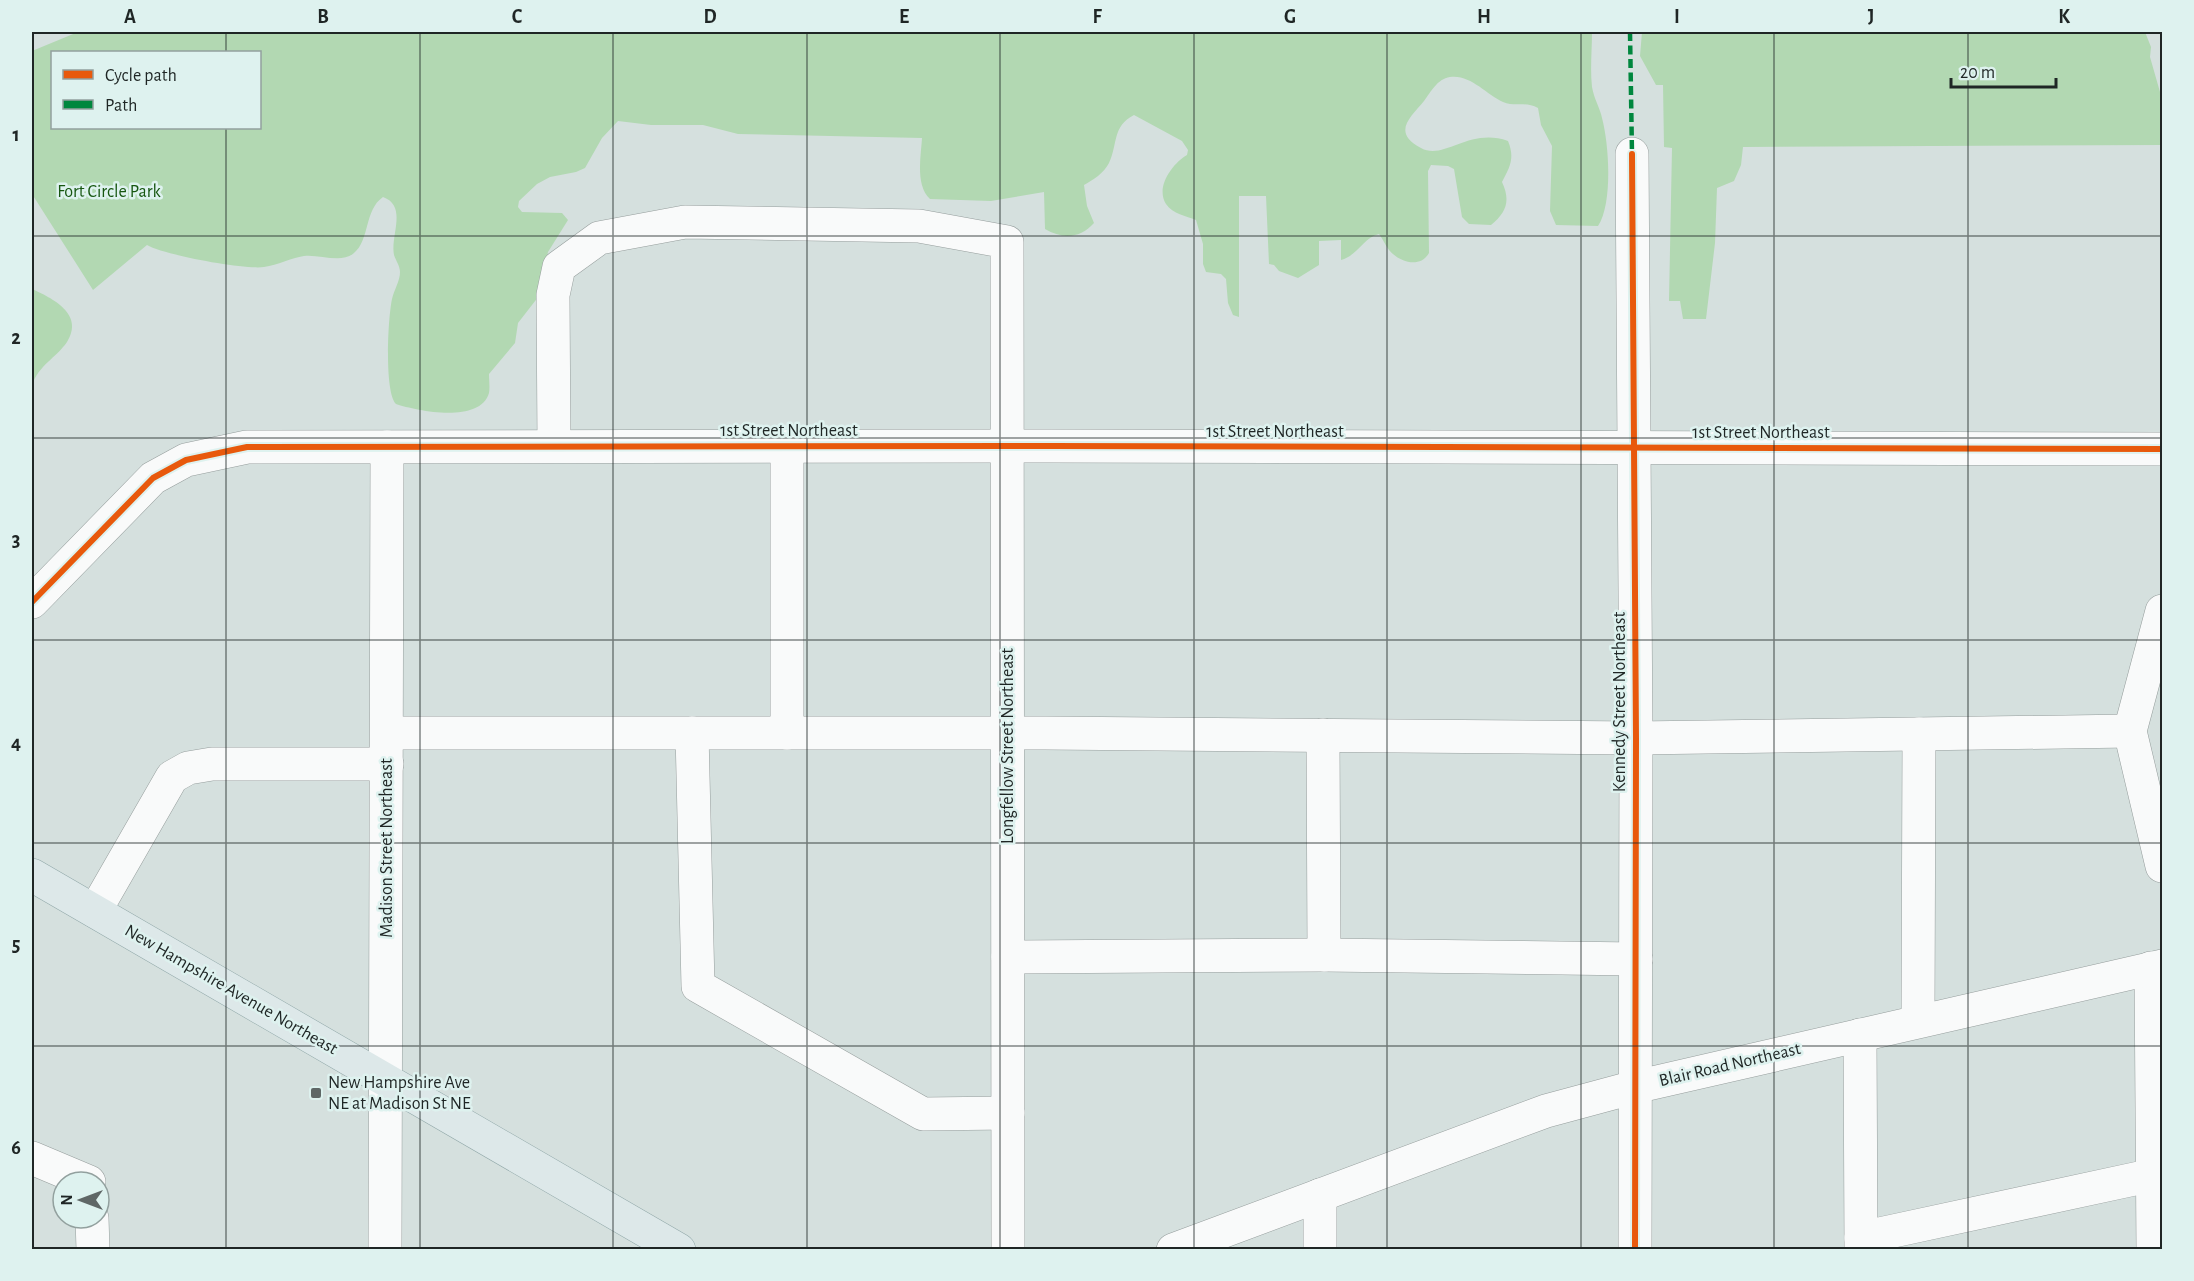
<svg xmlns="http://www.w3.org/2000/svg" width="2194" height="1281" viewBox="0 0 2194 1281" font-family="'Alegreya Sans',sans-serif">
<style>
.green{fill:#b2d8b2;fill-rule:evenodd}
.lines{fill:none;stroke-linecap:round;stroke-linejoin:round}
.minor-casing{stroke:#959d9c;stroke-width:34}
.major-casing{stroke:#90a7a8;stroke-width:34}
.minor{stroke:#f9fafa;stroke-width:33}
.major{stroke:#dde8e9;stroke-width:33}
.quiet{stroke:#00873e;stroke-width:4.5;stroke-dasharray:9 4.5;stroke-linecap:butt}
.cycleway-casing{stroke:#def2ef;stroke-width:10}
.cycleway{stroke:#e8590c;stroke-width:6}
.grid{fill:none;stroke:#1f2625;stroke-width:1.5;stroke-opacity:0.55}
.poi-dot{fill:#5f6766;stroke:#def2ef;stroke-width:2}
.labels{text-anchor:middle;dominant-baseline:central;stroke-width:5;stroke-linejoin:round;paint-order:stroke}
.park-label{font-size:18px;fill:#175711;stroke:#def2ef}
.street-label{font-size:18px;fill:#1f2625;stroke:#def2ef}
.poi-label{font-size:18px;fill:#1f2625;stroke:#def2ef;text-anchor:start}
.neatline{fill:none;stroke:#1f2625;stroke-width:2}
.grid-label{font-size:20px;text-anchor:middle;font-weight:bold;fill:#1f2625}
</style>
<rect width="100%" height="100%" fill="#d5e0de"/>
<g class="green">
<path d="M 78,32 L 1592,32 C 1592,50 1590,69 1592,87 C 1594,99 1600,108 1602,118 C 1609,144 1613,203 1598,226 L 1556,225 L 1550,211 L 1552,146 L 1541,125 L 1538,108 C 1526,101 1514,107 1503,102 C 1486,94 1470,74 1450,77 C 1437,79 1431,92 1424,101 C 1411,117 1391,132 1421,148 C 1444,161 1469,127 1508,141 C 1515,158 1510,167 1502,182 C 1511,201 1506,213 1491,225 L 1469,224 L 1462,217 L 1454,169 L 1448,166 L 1431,165 L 1428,171 L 1429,253 C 1420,269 1399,262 1389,250 C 1385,245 1383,239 1379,234 C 1363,238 1357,256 1341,260 L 1341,240 L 1319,241 L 1319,265 L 1298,278 L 1279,271 L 1274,265 L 1269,264 L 1266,196 L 1239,196 L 1239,317 L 1233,315 L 1228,303 L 1226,279 L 1221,274 L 1206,272 L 1203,264 L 1203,244 L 1196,220 C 1186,216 1173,214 1166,204 C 1155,187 1173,163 1187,155 L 1188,150 L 1182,141 L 1134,115 C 1112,126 1118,144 1109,163 C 1104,173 1093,180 1084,185 L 1087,206 L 1094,223 C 1080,239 1062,239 1045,229 L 1044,192 L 991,201 L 930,199 C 915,185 921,156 922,138 L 738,134 L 703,125 L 651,125 L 618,121 L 602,138 L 585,168 L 576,172 L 550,177 L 537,184 L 519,201 L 518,207 L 522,212 L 562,213 L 568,220 L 548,252 L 539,296 L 518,323 L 515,343 L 489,374 C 489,379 490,388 489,393 C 480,424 417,411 396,404 C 384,392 388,317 392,299 C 394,290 400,281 400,272 C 400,266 396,261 394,255 C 390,236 408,206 383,197 C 364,210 370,240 354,253 C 342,264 319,254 304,256 C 291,258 278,265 264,267 C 245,270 164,255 147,245 L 93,290 L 32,194 L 32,51 ZM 52,52 L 260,52 L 260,128 L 52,128 Z"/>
<path d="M 1642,32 L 2145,32 L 2151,47 L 2150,57 L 2162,99 L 2162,145 L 1743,147 L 1741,165 L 1734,181 L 1717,188 L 1715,243 L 1706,319 L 1683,319 L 1680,301 L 1669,301 L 1672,148 L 1664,147 L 1663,85 L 1656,85 L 1640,56 Z"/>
<path d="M 32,289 C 52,298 85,314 67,342 C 56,358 39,365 32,385 Z"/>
</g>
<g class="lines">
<defs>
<g id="minor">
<path d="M 1632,154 L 1636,738 L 1635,1250"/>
<path d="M 554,446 L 553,295 L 559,267 L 599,238 L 685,222 L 919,226 L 1007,242 L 1008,1250"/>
<path d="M 32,602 L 153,478 L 186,460 L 247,447 L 1049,446 L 2162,449"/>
<path d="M 2162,611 L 2130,731 L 2162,866"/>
<path d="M 387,733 L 1045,733 L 1636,738 L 2130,731"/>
<path d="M 692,733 L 698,986 L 923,1114 L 1008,1113"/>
<path d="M 787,733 L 787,446"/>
<path d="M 1323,735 L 1324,955 L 1636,959"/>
<path d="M 95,911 L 172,777 L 188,768 L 212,764 L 387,764"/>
<path d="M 1008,957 L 1324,955"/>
<path d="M 2151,968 L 2153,1250"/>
<path d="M 1918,1021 L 1919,734"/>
<path d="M 1860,1035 L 1861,1250"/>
<path d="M 32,1158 L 89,1182"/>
<path d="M 1320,1195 L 1320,1250"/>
<path d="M 92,1218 L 93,1250"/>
<path d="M 1861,1238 L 2153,1175"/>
<path d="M 385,1250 L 387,447"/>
<path d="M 1173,1250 L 1546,1111 L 1635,1087 L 2162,966"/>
</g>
<path id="major" d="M 32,875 L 679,1250"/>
</defs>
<use href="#minor" class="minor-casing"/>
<use href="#major" class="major-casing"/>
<use href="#minor" class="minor"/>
<use href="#major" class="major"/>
<path class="quiet" d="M 1630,32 L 1632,154"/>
<defs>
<g id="cycleway">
<path d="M 1632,154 L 1636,738 L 1635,1250"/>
<path d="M 32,602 L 153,478 L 186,460 L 247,447 L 1049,446 L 2162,449"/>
</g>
</defs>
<use href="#cycleway" class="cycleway-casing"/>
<use href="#cycleway" class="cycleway"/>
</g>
<path class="grid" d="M 226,32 L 226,52M 420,32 L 420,1250M 613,32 L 613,1250M 807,32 L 807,1250M 1000,32 L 1000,1250M 1194,32 L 1194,1250M 1387,32 L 1387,1250M 1581,32 L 1581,1250M 1774,32 L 1774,1250M 1968,32 L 1968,1250M 226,128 L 226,1250M 32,236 L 2162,236M 32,438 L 2162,438M 32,640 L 2162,640M 32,843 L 2162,843M 32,1046 L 2162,1046"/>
<rect class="poi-dot" x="310" y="1087" width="12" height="12" rx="3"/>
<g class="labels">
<g class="park-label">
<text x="109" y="192">Fort Circle Park</text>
</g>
<g class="street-label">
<text x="789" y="431">1st Street Northeast</text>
<text x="1275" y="432">1st Street Northeast</text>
<text x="1761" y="433">1st Street Northeast</text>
<text transform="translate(1620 702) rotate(-90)">Kennedy Street Northeast</text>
<text transform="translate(1008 746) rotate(-90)">Longfellow Street Northeast</text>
<text transform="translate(387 848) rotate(-90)">Madison Street Northeast</text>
<text transform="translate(231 990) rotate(30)">New Hampshire Avenue Northeast</text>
<text transform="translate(1730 1065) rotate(-13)">Blair Road Northeast</text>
</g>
<g class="poi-label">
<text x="328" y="1083">New Hampshire Ave<tspan x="328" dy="21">NE at Madison St NE</tspan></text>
</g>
</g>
<rect width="2194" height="1281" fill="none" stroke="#def2ef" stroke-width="66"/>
<rect x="51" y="51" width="210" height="78" fill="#def2ef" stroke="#92a09e" stroke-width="1.5"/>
<rect x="63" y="70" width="30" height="9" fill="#e8590c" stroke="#92a09e" stroke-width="1.5"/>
<text x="105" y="81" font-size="18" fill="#1f2625">Cycle path</text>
<rect x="63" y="100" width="30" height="9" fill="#00873e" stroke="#92a09e" stroke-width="1.5"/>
<text x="105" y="111" font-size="18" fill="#1f2625">Path</text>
<g transform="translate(81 1200) rotate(270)"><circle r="28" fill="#def2ef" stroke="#92a09e" stroke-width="1.5"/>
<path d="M0-4.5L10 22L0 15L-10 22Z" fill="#5f6766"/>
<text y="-9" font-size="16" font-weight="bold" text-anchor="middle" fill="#1f2625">N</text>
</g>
<path d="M1951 78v9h105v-9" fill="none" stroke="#1f2625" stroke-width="3"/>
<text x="1960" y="78" font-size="18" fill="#1f2625" stroke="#def2ef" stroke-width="4.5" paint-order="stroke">20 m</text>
<rect x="33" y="33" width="2128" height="1215" class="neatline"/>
<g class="grid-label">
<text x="130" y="23">A</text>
<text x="323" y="23">B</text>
<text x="517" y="23">C</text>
<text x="710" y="23">D</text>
<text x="904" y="23">E</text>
<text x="1097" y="23">F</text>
<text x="1290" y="23">G</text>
<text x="1484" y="23">H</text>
<text x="1677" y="23">I</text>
<text x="1871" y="23">J</text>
<text x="2064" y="23">K</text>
<text x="16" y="141">1</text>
<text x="16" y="344">2</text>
<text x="16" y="546">3</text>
<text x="16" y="749">4</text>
<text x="16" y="951">5</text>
<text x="16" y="1154">6</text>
</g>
</svg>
